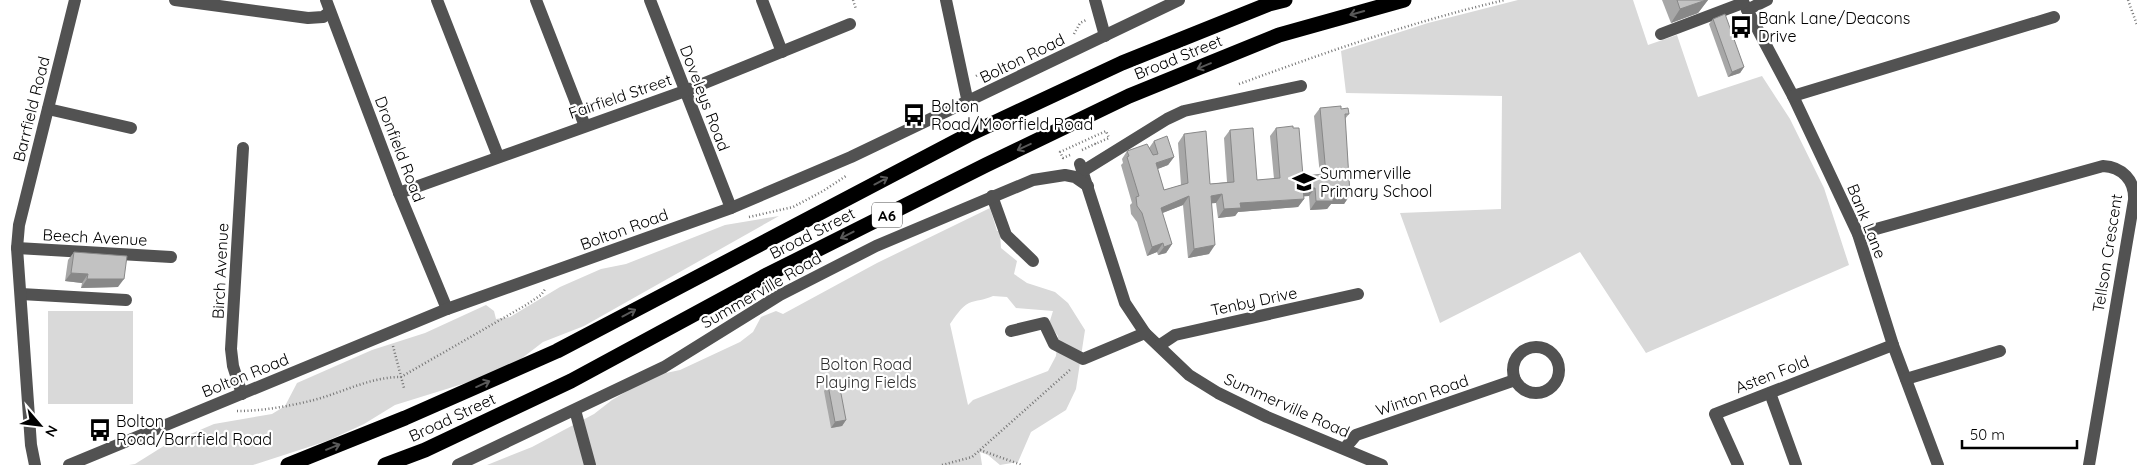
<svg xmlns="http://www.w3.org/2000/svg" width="2137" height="465" viewBox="0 0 2137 465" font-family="Quicksand,sans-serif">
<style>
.green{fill:#d9d9d9;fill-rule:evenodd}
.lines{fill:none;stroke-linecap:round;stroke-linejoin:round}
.path{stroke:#747474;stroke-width:2.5;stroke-dasharray:1 2.5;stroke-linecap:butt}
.minor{stroke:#525252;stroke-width:12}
.highway{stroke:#000;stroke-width:15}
.wall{fill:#a7a7a7}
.shaded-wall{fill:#888}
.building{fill:#c2c2c2;stroke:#888}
.oneway{stroke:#595959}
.labels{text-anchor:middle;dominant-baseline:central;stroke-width:4.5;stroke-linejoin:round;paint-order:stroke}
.shield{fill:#fff;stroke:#4c4c4c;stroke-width:1}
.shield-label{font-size:15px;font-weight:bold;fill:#000}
.poi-label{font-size:16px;fill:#000;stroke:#fff;text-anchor:start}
.street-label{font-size:16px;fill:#000;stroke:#fff}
.park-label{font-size:16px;fill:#303030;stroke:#fff}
</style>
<rect width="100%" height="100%" fill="#fff"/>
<g class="green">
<path d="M 1518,0 L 1633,0 L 1648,45 L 1677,35 L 1698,97 L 1762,76 L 1790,119 L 1824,188 L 1849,265 L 1646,353 L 1580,252 L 1440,323 L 1400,213 L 1501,209 L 1502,96 L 1346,93 L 1341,51 L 1428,23 Z"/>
<path d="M 990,208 L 997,231 L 1000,231 L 1001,248 L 1017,261 L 1014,274 L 1027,283 L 1055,292 L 1068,303 L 1085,330 L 1076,389 L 1066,410 L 1031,432 L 1018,462 L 1000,465 L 988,455 L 980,452 L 982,465 L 487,465 L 532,447 L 594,414 L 612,400 L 652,376 L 680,370 L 740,342 L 753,332 L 761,317 L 776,311 L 783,314 L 877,263 ZM 993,296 L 1007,297 L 1016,308 L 1053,311 L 1049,324 L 1058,336 L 1056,356 L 1048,371 L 973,400 L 968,405 L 950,324 C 955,317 961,307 969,303 C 976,300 985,300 993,296 Z"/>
<path d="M 779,216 L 584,326 L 543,342 L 517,362 L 469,382 L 395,405 L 364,424 L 327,441 L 253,465 L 129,465 L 135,464 L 167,444 L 214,424 L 272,414 L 285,406 L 297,383 L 372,350 L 425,333 L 486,305 L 494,311 L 496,319 L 510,317 L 560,287 L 601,269 L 626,264 L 725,225 Z"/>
<rect x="48" y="311" width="85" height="93"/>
</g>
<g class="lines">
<g class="path">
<path d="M 853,0 L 856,9"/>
<path d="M 2128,0 L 2137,25"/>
<path d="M 1074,34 L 1080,23 L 1086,20"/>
<path d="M 1002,62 L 1006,68"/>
<path d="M 976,76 L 984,71"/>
<path d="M 1239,84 C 1327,52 1414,21 1505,0"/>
<path d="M 1082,150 L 1095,144 L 1096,147"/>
<path d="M 1070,155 L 1063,158 L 1060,152 L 1106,131 L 1109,138 L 1095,144"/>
<path d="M 749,217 L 793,207 L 823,191 L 846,176"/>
<path d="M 393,346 L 404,388"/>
<path d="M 237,411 C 263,411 290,406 314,400 C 344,392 370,377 401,377 L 526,305 L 541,295 L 546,288"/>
<path d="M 980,450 L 1022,465"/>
<path d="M 942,465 L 972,457 L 1071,369"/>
</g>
<g class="minor">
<path d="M 175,0 L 308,18 L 323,17 L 330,12"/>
<path d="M 326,0 L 399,193 L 447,309"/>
<path d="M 437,0 L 498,156"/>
<path d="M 536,0 L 585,126"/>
<path d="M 650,0 L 731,208"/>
<path d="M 762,0 L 782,52"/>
<path d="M 946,0 L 968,103"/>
<path d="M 1095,0 L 1105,36"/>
<path d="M 1742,0 L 1793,96 L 1858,234 L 1893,345 L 1938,465"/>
<path d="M 1747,10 L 1767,0"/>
<path d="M 1661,34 L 1743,3"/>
<path d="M 1793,96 L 2054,17"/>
<path d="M 48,109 L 131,128"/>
<path d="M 1080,164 L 1125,303 L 1145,333 L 1189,375 L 1218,393 L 1267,417 L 1382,465"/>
<path d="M 1083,171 L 1167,119 L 1184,111 L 1301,86"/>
<path d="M 399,193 L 685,91 L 850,24"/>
<path d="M 992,196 L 1006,235 L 1033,261"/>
<path d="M 1858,234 L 2103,166 C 2122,167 2135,180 2134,200 L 2089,465"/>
<path d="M 17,248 L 171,257"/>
<path d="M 21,294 L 126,300"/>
<path d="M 1011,331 L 1044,323 L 1054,344 L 1083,359 L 1145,333"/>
<path d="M 1160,345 L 1175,335 L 1358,294"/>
<circle cx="1536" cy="370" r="23"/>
<path d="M 1906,379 L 2000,351"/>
<path d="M 1770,393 L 1796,465"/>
<path d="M 242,394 L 233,366 L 231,349 L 243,148"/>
<path d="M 575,410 L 590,465"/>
<path d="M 1345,448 L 1356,435 L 1515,380"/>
<path d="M 35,465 L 31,445 L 17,248 L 19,225 L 75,0"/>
<path d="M 69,465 L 447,309 L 731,208 L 851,157 L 1179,0"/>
<path d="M 458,465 L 664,367 L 780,295 L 876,246 L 1033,180 L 1065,175 L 1075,177 L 1088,186"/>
<path d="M 1738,465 L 1715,414 L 1893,345"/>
</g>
<g class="highway">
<path d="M 288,465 L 405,418 L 557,351 L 968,135 L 1122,63 L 1269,4 L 1285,0"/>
<path d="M 385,465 L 425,450 L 571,381 L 763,277 L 986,165 L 1129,96 L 1279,35 L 1404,0"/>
</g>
</g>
<g class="wall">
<path d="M 1662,0 L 1708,0 L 1698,13 L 1671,23 Z"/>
<path d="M 1713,19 L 1744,67 L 1740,73 L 1728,77 L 1709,24 Z"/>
<path d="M 1320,108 L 1341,109 L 1349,114 L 1345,119 L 1350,195 L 1344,204 L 1331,204 L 1327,209 L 1310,210 L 1309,196 L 1304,196 L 1304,199 L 1298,207 L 1238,212 L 1235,216 L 1218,218 L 1216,203 L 1212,203 L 1209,254 L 1188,258 L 1183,205 L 1162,213 L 1172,244 L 1166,253 L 1158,255 L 1157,252 L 1147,256 L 1137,222 L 1131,214 L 1130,205 L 1132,203 L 1121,165 L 1123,163 L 1122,159 L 1127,151 L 1149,148 L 1154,141 L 1174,157 L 1168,165 L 1157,169 L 1164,190 L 1181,185 L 1178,143 L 1184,134 L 1210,184 L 1227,182 L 1224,138 L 1230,130 L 1257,180 L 1274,179 L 1270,136 L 1276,128 L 1303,176 L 1320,175 L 1314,116 Z"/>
<path d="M 74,252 L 118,287 L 81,288 L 82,283 L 65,281 L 68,260 Z"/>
<path d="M 828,385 L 846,420 L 842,426 L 831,428 L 824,391 Z"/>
</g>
<g class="shaded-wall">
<path d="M 1706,0 L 1708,0 L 1698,13 L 1671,23 L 1680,9 Z"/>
<path d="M 1744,67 L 1740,73 L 1728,77 L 1732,72 Z"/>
<path d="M 1174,157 L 1168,165 L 1150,172 L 1156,163 Z"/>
<path d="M 1303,188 L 1315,188 L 1309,196 L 1297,197 Z"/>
<path d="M 1222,194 L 1216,203 L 1205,204 L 1211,196 Z"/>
<path d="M 1350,195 L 1344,204 L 1331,204 L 1327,209 L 1310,210 L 1316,201 L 1333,196 Z"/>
<path d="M 1189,196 L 1183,205 L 1155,216 L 1161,208 Z"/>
<path d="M 1304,199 L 1298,207 L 1238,212 L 1235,216 L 1218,218 L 1224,209 L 1240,203 Z"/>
<path d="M 1163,243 L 1157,252 L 1147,256 L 1152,247 Z"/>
<path d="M 1172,244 L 1166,253 L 1158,255 L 1164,247 Z"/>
<path d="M 1215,245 L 1209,254 L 1188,258 L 1194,249 Z"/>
<path d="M 71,273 L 88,274 L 82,283 L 65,281 Z"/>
<path d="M 87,279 L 124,279 L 118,287 L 81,288 Z"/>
<path d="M 846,420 L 842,426 L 831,428 L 835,422 Z"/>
</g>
<g class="building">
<path d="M 1677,0 L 1706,0 L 1680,9 Z"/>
<path d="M 1725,14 L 1744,67 L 1732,72 L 1713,19 Z"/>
<path d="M 1341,106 L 1341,109 L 1348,108 L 1349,114 L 1345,114 L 1350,195 L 1333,196 L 1333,201 L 1316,201 L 1315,188 L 1303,188 L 1304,199 L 1240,203 L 1241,208 L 1224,209 L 1222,194 L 1211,196 L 1215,245 L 1194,249 L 1189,196 L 1161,208 L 1172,244 L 1164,247 L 1163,243 L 1152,247 L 1142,213 L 1137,206 L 1136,197 L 1139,196 L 1127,157 L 1129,156 L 1127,151 L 1147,144 L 1153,155 L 1158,154 L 1154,141 L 1167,136 L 1174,157 L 1156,163 L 1164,190 L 1188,183 L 1184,134 L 1206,131 L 1210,184 L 1234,182 L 1230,130 L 1253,128 L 1257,180 L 1280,178 L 1276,128 L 1293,126 L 1293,128 L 1299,128 L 1303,176 L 1326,174 L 1320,108 Z"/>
<path d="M 74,252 L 127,256 L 124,279 L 87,279 L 88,274 L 71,273 Z"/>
<path d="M 839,383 L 846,420 L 835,422 L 828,385 Z"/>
</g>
<defs><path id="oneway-shaft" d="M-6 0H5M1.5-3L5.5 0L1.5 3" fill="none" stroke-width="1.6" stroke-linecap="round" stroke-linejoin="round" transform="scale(1.25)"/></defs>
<g class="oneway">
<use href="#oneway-shaft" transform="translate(1357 13) rotate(164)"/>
<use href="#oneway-shaft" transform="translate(1204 66) rotate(158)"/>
<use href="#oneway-shaft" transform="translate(1024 147) rotate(155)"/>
<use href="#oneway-shaft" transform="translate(881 181) rotate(-28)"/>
<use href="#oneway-shaft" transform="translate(847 235) rotate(153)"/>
<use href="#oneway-shaft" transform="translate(629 313) rotate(-28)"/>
<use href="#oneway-shaft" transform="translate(483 384) rotate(-24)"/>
<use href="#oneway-shaft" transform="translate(333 447) rotate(-22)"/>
</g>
<defs>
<symbol id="bus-bare" viewBox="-9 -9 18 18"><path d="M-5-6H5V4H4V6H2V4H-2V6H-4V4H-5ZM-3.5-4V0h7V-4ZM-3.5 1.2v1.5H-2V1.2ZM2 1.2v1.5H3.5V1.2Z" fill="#000" stroke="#fff" stroke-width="2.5" paint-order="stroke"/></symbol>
<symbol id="school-bare" viewBox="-9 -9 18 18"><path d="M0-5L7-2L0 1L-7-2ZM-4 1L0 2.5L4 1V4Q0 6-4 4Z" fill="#000" stroke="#fff" stroke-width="2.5" paint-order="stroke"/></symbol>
</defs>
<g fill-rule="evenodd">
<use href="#bus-bare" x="1725" y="11" width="32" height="32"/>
<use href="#bus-bare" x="898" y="99" width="32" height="32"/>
<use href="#school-bare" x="1288" y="166" width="32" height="32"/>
<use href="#bus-bare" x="84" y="414" width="32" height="32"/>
</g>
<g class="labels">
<rect class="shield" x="872" y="202.5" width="30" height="25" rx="4"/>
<g class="shield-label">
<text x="887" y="215">A6</text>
</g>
<g class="poi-label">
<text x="1758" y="18">Bank Lane/Deacons<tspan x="1758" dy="18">Drive</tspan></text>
<text x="931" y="106">Bolton<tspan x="931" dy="18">Road/Moorfield Road</tspan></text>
<text x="1320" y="173">Summerville<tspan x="1320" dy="18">Primary School</tspan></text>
<text x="116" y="421">Bolton<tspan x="116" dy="18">Road/Barrfield Road</tspan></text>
</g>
<g class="street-label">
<text transform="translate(1178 57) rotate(-22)">Broad Street</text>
<text transform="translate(1022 58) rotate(-26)">Bolton Road</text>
<text transform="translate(620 96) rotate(-19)">Fairfield Street</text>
<text transform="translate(705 98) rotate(69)">Doveleys Road</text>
<text transform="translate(31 109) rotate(-76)">Barrfield Road</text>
<text transform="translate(400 149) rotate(69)">Dronfield Road</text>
<text transform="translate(1867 221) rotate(68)">Bank Lane</text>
<text transform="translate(624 229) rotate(-20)">Bolton Road</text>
<text transform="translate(812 233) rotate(-27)">Broad Street</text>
<text transform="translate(95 237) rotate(3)">Beech Avenue</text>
<text transform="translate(2107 253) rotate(-81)">Tellson Crescent</text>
<text transform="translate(220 271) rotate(-87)">Birch Avenue</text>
<text transform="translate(761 290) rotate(-30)">Summerville Road</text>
<text transform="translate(1254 301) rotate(-12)">Tenby Drive</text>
<text transform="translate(1772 374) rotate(-21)">Asten Fold</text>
<text transform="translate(245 375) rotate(-22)">Bolton Road</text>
<text transform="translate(1422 395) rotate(-19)">Winton Road</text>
<text transform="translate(1287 405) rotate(24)">Summerville Road</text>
<text transform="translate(452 417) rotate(-25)">Broad Street</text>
</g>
<g class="park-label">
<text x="866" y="364">Bolton Road<tspan x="866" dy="18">Playing Fields</tspan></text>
</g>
</g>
<g transform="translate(40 425) rotate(118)" stroke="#ffffff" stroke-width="4" paint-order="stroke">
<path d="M0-4L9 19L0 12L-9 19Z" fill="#000000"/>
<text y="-8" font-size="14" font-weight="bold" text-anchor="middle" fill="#000000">N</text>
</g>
<path d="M1962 440v8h115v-8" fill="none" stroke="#000000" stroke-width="2.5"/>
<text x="1970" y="440" font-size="15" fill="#000000" stroke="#ffffff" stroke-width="4" paint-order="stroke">50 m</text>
</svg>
